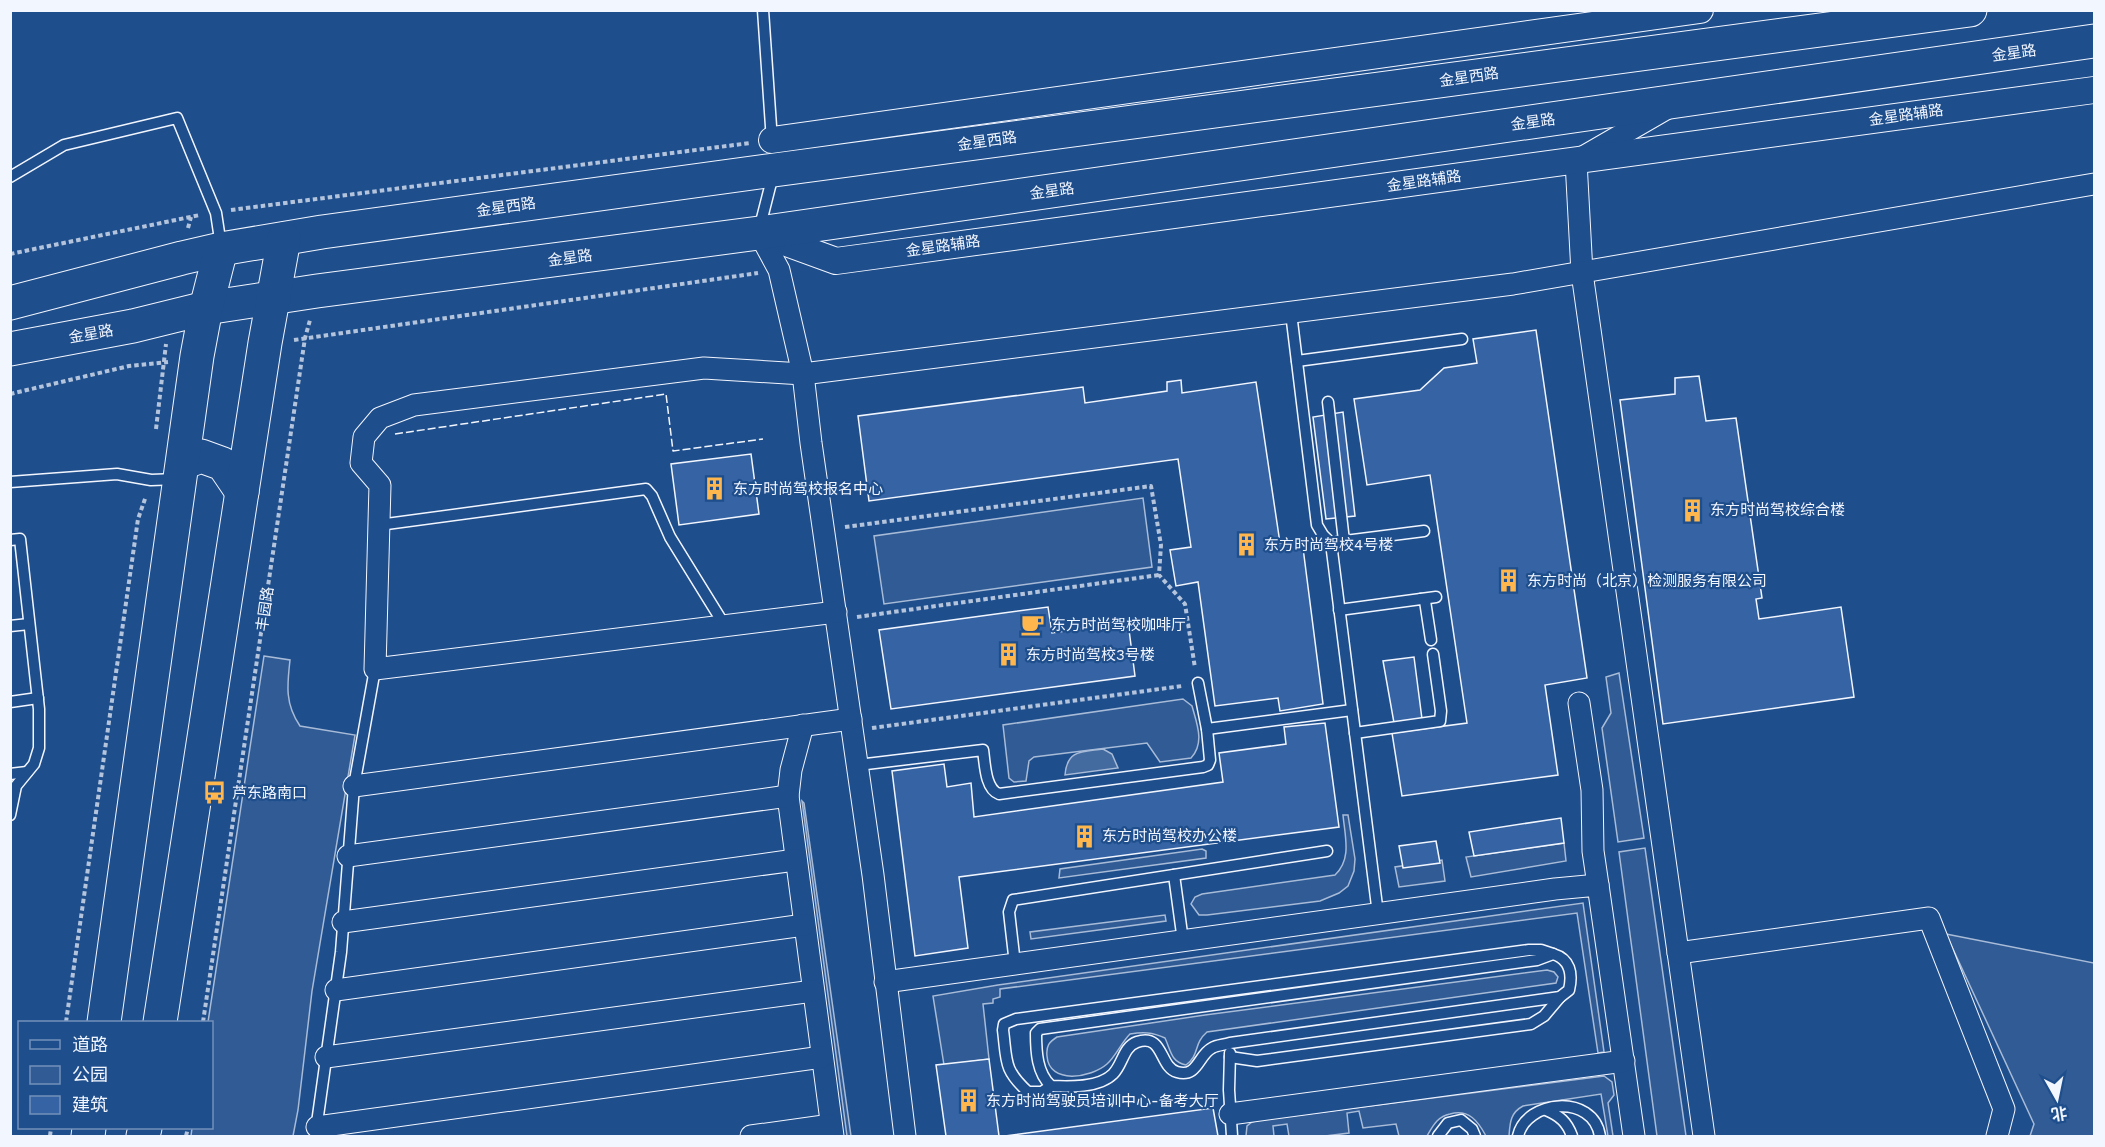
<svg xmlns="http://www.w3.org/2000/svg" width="2105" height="1147" viewBox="0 0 2105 1147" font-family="'Work Sans','Noto Sans SC',sans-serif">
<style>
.green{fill:#305b95;stroke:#a8bbd7;stroke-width:1.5}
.water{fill:#446ba0;stroke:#a8bbd7;stroke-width:1.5}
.building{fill:#3563a3;stroke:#f2f6ff;stroke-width:1.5}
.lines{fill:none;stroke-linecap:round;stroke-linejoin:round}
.service-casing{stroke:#f2f6ff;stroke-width:13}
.minor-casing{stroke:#f2f6ff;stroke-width:23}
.tertiary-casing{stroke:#f2f6ff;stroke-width:28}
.primary-casing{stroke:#f2f6ff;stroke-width:35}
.path{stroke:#b3c4dc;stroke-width:4;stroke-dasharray:4.5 3;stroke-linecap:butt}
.service{stroke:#1f4e8c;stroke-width:10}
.minor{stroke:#1f4e8c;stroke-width:21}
.tertiary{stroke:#1f4e8c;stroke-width:26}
.primary{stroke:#1f4e8c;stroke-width:33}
.fence{stroke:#f2f6ff;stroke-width:1.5;stroke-dasharray:8 3;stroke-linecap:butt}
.labels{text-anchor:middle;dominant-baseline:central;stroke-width:4.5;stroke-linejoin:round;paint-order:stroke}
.street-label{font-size:15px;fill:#f2f6ff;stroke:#1f4e8c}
.poi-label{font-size:15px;fill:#f2f6ff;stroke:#1f4e8c;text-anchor:start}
</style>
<rect width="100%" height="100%" fill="#1f4e8c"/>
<g class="green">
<path d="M 1143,498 L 1152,567 L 884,604 L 874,536 Z"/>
<path d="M 264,656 L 290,660 C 287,686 285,704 300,726 L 355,735 L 312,991 L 298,1110 L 293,1136 L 191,1136 L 192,1128 L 212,1128 L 212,1022 L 208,1022 Z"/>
<path d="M 1619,673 L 1644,838 L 1618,842 L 1602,728 L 1611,713 L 1606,677 Z"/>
<path d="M 1183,699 L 1192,706 C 1197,724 1205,743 1191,758 L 1160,762 L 1147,743 L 1034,757 L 1029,761 L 1026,781 L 1014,782 L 1009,778 L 1003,725 Z"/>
<path d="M 802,801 L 804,803 L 851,1136 L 847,1136 Z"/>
<path d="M 1343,815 L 1348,815 L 1355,859 L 1354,871 L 1348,886 L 1339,893 L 1320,901 L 1207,915 L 1199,915 L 1191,904 L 1195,897 L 1202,894 L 1335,875 C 1352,859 1345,837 1343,815 Z"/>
<path d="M 1564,843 L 1566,861 L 1471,877 L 1466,857 Z"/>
<path d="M 1645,848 L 1686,1136 L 1657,1136 L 1619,852 Z"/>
<path d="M 1202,849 L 1206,851 L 1206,858 L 1059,878 L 1060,869 Z"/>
<path d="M 1442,860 L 1445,881 L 1399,887 L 1395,867 Z"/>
<path d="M 1583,903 L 1604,1052 L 1598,1053 L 1577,913 L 1000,989 L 1000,997 L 993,999 L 993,1003 L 983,1004 L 989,1059 L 944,1065 L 933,996 L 998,985 Z"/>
<path d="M 1165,915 L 1166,921 L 1031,939 L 1030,932 Z"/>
<path d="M 1946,934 L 2094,963 L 2094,1136 L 2030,1136 L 2034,1124 Z"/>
<path d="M 1547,970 L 1554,972 L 1558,977 L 1556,983 L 1207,1032 C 1193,1044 1200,1055 1186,1065 C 1171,1062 1171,1051 1165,1038 C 1152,1032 1143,1032 1130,1034 C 1121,1043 1116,1056 1107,1064 C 1091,1078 1049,1085 1047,1056 C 1046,1046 1049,1042 1057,1037 L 1205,1015 Z"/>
<path d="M 1604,1076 L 1612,1082 L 1614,1095 L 1608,1103 L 1613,1136 L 1608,1136 L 1601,1094 L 1523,1106 C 1510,1113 1510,1123 1509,1136 L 1486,1136 C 1478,1121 1469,1109 1450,1114 C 1445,1115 1441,1117 1437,1121 C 1433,1125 1430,1131 1427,1136 L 1399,1136 L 1396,1124 L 1363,1128 L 1359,1111 L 1347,1113 L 1349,1133 L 1325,1136 L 1289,1136 L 1287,1124 L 1273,1126 L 1274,1136 L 1246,1136 L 1247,1126 L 1252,1122 L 1260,1120 Z"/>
</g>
<path class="water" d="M 1103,749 L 1112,754 L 1118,768 L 1065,775 C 1067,749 1083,752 1103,749 Z"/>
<g class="building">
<path d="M 1536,330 L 1587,678 L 1545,685 L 1558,775 L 1402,796 L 1392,733 L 1467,723 L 1430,475 L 1367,485 L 1354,399 L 1420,390 L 1444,368 L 1477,363 L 1473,339 Z"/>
<path d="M 1699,376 L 1706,421 L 1736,418 L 1762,598 L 1756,599 L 1759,619 L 1841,607 L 1854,697 L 1663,724 L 1620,400 L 1675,394 L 1675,378 Z"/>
<path d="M 1181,380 L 1182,393 L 1256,382 L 1280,543 L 1302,540 L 1323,704 L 1280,711 L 1278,698 L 1215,706 L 1198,582 L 1176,586 L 1170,550 L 1191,547 L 1178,459 L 869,501 L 858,416 L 1083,387 L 1085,403 L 1167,391 L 1167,382 Z"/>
<path d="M 1343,412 L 1355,516 L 1326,519 L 1313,417 Z"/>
<path d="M 751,454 L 759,514 L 679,525 L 671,464 Z"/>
<path d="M 1048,607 L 1052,633 L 1128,622 L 1135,676 L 891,709 L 879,630 Z"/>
<path d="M 1414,657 L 1422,719 L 1394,723 L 1383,661 Z"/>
<path d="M 1325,723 L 1339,827 L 959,877 L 968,948 L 915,956 L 892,771 L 944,764 L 947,787 L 971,783 L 974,817 L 1223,782 L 1219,753 L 1286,744 L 1284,727 Z"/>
<path d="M 1561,818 L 1564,843 L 1474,856 L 1469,832 Z"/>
<path d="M 1436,841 L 1440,863 L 1403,868 L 1399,846 Z"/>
<path d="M 989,1059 L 999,1136 L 946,1136 L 936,1065 Z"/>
<path d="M 1213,1108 L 1218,1136 L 1005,1136 Z"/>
</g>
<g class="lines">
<defs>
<g id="service">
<path d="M 763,10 L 772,141"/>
<path d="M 10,177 L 64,145 L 177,118 L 216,213 L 221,246"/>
<path d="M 759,230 L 773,175"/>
<path d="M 1291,313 L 1317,525 L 1323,535 L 1331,543 L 1378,914"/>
<path d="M 1297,361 L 1462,339"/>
<path d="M 1328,402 L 1344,541"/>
<path d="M 10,482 L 117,474 L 151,480 L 177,479"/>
<path d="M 379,525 L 646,489 L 652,496 L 670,537 L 725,626"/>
<path d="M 10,540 L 20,539 L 39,709 L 39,748 L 34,764 L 16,786 L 10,815"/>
<path d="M 1337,542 L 1424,531"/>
<path d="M 1421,599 L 1436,597"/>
<path d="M 1339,610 L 1421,599 L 1425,601 L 1431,640"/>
<path d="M 10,626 L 29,624"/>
<path d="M 10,702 L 38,698"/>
<path d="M 1207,729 L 1352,710"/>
<path d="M 1355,733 L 1440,721 L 1441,711 L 1433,654"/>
<path d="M 858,765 L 983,750 C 985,763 985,789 999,794 L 1203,767 L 1208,765 L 1210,760 L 1207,729 L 1198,683"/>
<path d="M 10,774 L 27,772"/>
<path d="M 1174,875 L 1183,941"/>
<path d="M 1553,954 C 1570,959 1573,973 1569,990 L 1560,997 L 1230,1043 C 1224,1045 1217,1045 1212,1048 C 1198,1055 1198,1078 1177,1072 C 1159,1067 1164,1033 1137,1042 C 1123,1047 1123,1064 1113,1074 C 1099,1088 1069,1087 1051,1086 C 1037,1073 1036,1052 1036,1033 L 1040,1029 L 1537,960 Z"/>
<path d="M 1015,964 L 1009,912 L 1013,900 L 1327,851"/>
<path d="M 1230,1053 L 1229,1090 L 1232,1136"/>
<path d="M 1230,1057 L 1257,1061 L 1531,1024 L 1544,1016 L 1560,997"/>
<path d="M 1051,1086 L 1042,1092 L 1028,1092 C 1003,1069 1007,1061 1003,1030 L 1004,1024 L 1016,1019 L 1529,950 L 1541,950 L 1553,954"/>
<path d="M 1546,1110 C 1560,1116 1567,1122 1572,1136"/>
<path d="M 316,1130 L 341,952 L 354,786 L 375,669"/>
<path d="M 1438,1136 L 1448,1123 L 1461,1120 L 1472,1129 L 1475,1136"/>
<path d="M 1518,1136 C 1526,1100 1593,1093 1600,1136"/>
</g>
<g id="minor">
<path d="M 1666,109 L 1576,161 L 1582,273 L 1704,1136"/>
<path d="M 759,233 L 779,270 L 803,374 L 811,443 L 873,875 L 905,1136"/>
<path d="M 836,612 L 375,669 L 380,485 L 361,463 L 364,437 L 380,418 L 414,405 L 704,368 L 803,374 L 1513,284 L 2094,184"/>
<path d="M 1579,703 L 1592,790 L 1593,851 L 1598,885"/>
<path d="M 803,725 L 791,770 L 788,796 L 833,1136"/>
<path d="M 354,786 L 851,719"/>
<path d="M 348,856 L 788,796"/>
<path d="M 343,922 L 795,860"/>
<path d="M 1678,953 L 1929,918 L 2004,1109 L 1997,1136"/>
<path d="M 885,982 L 1555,889 L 1598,885 L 1634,1136"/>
<path d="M 336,990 L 804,925"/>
<path d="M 326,1057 L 813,991"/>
<path d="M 1230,1114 L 1624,1061"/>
<path d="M 317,1127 L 822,1057"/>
<path d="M 751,1136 L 831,1125"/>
</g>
<g id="tertiary">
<path d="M 772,140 L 1700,10"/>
<path d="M 759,233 L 836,261 L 2094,90"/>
</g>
<g id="primary">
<path d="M 10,303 L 182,258 L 221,249 L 322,232 L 774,170 L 1970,10"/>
<path d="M 10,349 L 133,326 L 206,308 L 317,291 L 759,233 L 2094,41"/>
<path d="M 183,463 L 201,456 L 223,464 L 242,492"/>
<path d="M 104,1022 L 197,356 L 206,308 L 221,249"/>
<path d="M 160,1022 L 265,343 L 284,239"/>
<path d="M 88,1136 L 89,1128"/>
<path d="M 143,1136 L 145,1128"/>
</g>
</defs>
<use href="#service" class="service-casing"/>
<use href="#minor" class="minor-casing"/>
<use href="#tertiary" class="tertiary-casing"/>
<use href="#primary" class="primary-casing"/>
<g class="path">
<path d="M 231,210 L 750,143"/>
<path d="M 188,228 L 191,217"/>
<path d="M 10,254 L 200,215"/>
<path d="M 294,340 L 758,273"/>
<path d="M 10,394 L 129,366 L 168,362"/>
<path d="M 156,429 L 166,344"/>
<path d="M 845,527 L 1151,486 L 1161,545 L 1159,575 L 1185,604 L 1195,668"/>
<path d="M 857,617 L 1159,575"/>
<path d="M 872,728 L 1182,686"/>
<path d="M 66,1022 L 138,519 L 146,496"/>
<path d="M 203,1022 L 305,338 L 310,320"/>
<path d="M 50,1136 L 51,1128"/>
<path d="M 186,1136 L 188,1128"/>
</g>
<use href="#service" class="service"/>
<use href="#minor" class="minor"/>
<use href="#tertiary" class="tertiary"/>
<use href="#primary" class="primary"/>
<path class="fence" d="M 395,434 L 666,394 L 673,451 L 763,439"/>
</g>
<defs>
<symbol id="building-bare" viewBox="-9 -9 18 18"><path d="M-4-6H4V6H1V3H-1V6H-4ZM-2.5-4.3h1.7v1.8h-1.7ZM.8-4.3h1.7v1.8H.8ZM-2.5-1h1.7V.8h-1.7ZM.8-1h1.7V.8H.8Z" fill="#ffb74d" stroke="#1f4e8c" stroke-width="2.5" paint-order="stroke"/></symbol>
<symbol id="cafe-bare" viewBox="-9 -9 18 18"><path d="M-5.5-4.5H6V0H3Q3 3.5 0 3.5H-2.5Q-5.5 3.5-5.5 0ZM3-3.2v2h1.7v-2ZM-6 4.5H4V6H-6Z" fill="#ffb74d" stroke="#1f4e8c" stroke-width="2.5" paint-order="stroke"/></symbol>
<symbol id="bus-bare" viewBox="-9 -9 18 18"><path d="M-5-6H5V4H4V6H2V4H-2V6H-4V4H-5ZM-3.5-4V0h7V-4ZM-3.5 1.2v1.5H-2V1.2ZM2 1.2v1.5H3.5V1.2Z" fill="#ffb74d" stroke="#1f4e8c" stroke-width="2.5" paint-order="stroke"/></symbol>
</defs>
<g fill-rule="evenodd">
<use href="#building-bare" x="698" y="472" width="33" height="33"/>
<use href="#building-bare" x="1676" y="494" width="33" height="33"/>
<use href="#building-bare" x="1230" y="528" width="33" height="33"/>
<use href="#building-bare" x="1492" y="564" width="33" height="33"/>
<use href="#cafe-bare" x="1016" y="608" width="33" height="33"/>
<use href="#building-bare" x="992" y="638" width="33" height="33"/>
<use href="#bus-bare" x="198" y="776" width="33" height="33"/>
<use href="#building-bare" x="1068" y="820" width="33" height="33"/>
<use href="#building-bare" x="952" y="1084" width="33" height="33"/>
</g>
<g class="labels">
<g class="street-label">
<text transform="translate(2014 53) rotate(-8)">金星路</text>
<text transform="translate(1469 77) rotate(-8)">金星西路</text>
<text transform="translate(1906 115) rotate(-8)">金星路辅路</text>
<text transform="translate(1533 122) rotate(-8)">金星路</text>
<text transform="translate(987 141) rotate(-8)">金星西路</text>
<text transform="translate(1424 181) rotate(-8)">金星路辅路</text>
<text transform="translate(1052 191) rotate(-8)">金星路</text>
<text transform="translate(506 207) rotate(-8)">金星西路</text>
<text transform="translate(943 246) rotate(-8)">金星路辅路</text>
<text transform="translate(570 258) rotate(-8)">金星路</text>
<text transform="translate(91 334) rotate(-10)">金星路</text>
<text transform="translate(265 609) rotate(-82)">丰园路</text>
</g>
<g class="poi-label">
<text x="733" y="489">东方时尚驾校报名中心</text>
<text x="1710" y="510">东方时尚驾校综合楼</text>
<text x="1264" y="545">东方时尚驾校4号楼</text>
<text x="1527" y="581">东方时尚（北京）检测服务有限公司</text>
<text x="1051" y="625">东方时尚驾校咖啡厅</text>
<text x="1026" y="655">东方时尚驾校3号楼</text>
<text x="232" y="793">芦东路南口</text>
<text x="1102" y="836">东方时尚驾校办公楼</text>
<text x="986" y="1101">东方时尚驾驶员培训中心-备考大厅</text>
</g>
</g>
<rect width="2105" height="1147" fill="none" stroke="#f2f6ff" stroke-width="24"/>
<rect x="18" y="1021" width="195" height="108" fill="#1f4e8c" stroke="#7391ba" stroke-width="1.5"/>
<rect x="30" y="1040" width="30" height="9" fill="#1f4e8c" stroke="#7391ba" stroke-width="1.5"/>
<text x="72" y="1051" font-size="18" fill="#f2f6ff">道路</text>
<rect x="30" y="1066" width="30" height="18" fill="#305b95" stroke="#7391ba" stroke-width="1.5"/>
<text x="72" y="1081" font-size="18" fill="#f2f6ff">公园</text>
<rect x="30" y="1096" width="30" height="18" fill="#3563a3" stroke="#7391ba" stroke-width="1.5"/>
<text x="72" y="1111" font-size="18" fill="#f2f6ff">建筑</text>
<g transform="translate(2057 1099) rotate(171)" stroke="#1f4e8c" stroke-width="4.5" paint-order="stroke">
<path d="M0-4.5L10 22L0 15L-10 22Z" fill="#f2f6ff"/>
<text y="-9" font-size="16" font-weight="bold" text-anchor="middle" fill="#f2f6ff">北</text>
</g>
</svg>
